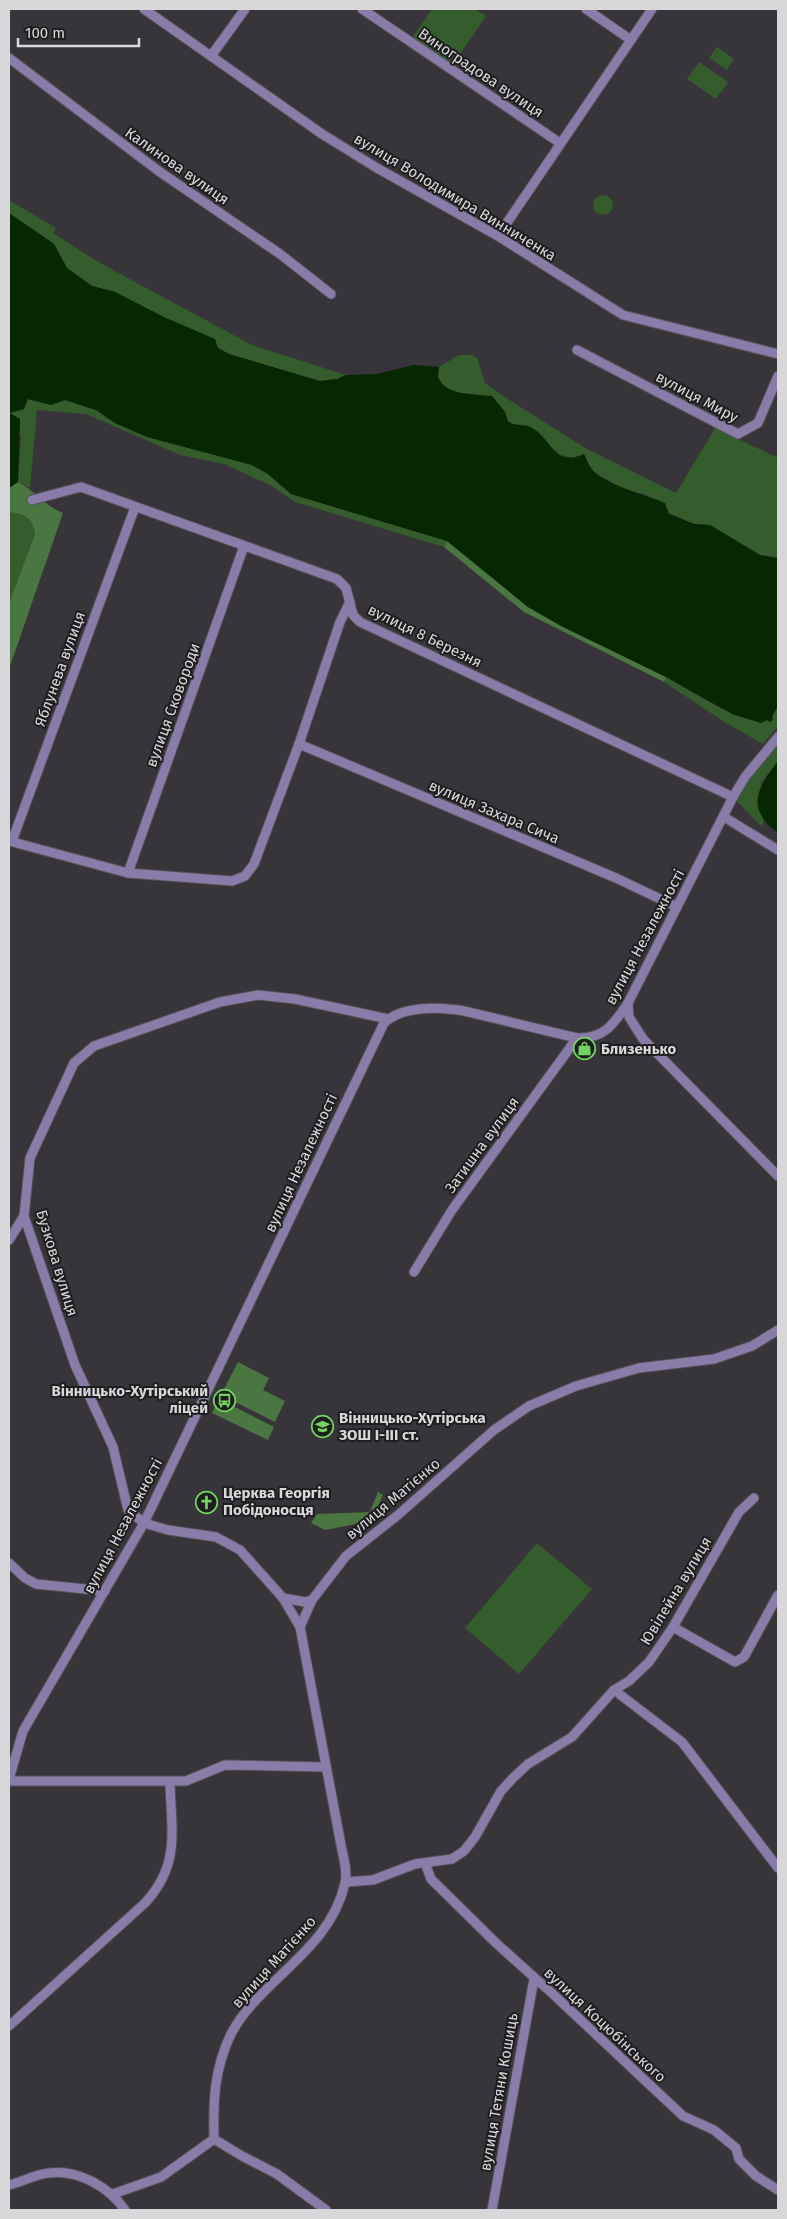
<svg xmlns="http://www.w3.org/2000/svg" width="787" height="2219" viewBox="0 0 787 2219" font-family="'Fira Sans',sans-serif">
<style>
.green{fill:#355c2d}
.forest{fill:#4a7641}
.water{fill:#062701}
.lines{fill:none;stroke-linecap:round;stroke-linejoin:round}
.minor-casing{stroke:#545257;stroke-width:11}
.minor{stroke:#8a7ca9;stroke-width:9}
.labels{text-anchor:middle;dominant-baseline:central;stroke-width:4;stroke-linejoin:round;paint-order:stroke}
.street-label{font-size:15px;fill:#d8d7da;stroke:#1e1d1f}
.poi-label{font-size:15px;font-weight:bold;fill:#d8d7da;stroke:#1e1d1f;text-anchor:start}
</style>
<rect width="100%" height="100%" fill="#37353a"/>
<g class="green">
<path d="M 432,9 L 475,9 L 486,16 L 450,69 L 410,41 Z"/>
<path d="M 717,47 L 734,59 L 727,70 L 709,58 Z"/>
<path d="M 699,62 L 728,82 L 716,99 L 687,79 Z"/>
<circle cx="603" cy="205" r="10"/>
<path d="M 9,200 L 56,228 L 53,233 L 100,263 L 252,345 L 346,375 L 337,379 L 320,381 L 229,354 L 115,292 L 92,286 L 67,268 L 54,244 L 9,213 Z"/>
<path d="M 459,355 L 472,355 L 477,358 L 485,383 L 503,396 L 587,449 L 676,493 L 715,428 L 778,458 L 778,558 L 760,555 L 710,525 L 694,524 L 669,513 L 645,494 L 626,491 L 591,470 L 584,454 L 574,458 L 560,455 L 527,426 L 513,424 L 508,421 L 505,412 L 492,396 C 475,394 445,396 438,377 L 439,367 Z"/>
<path d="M 28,399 L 51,405 L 65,400 L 96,410 L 115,423 L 147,437 L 253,465 L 268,474 L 291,494 L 447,541 L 444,547 L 295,502 L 272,486 L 224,464 L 180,455 L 86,414 L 37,410 L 30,488 L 18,482 L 21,437 L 10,413 L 19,409 Z"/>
<path d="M 9,512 C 23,514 33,517 35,534 L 9,603 Z"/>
<path d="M 666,677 C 686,688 747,728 767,720 L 770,722 L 778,706 L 778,726 L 763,744 L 726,723 L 664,682 Z"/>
<path d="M 778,737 L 778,761 L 761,783 L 758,804 L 764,822 L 761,826 L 733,797 Z"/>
<path d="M 537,1543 L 592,1589 L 519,1674 L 465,1628 Z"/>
</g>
<g class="forest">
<path d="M 18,482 C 35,491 45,506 63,513 L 9,669 L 9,603 L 35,534 C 33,517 23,514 9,512 L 9,488 Z"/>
<path d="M 447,541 L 528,607 L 562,626 L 666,677 L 664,682 L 524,612 L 444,547 Z"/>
<path d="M 238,1362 L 269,1378 L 263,1390 L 285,1401 L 275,1422 L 221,1395 Z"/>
<path d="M 219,1399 L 274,1427 L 268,1440 L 212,1413 Z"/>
<path d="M 378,1492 L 383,1495 L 371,1521 L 325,1530 L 311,1523 L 317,1514 L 370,1512 Z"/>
</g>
<g class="water">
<path d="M 9,213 L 54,244 L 67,268 L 92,286 L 115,292 L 164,317 L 215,339 L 218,348 L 229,354 L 320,381 L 337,379 L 346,375 L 377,374 L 413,365 L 439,367 L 438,377 C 445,396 475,394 492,396 L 505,412 L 508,422 C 516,427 527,423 534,429 C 553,442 555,467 584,454 C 586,458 588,464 591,468 C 601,484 647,495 665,503 L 669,514 L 694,524 L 710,525 L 760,555 L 778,558 L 778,706 L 772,716 L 773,719 L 770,722 L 767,720 L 761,723 L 732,714 L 666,677 L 561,626 L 528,607 L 447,541 L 291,494 L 268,474 L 252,465 L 147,437 L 115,423 L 96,410 L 65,400 L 51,405 L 28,399 L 24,409 L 10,413 L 20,419 L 18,482 L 9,488 Z"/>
<path d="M 778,761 L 778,833 C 745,808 757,789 778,761 Z"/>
</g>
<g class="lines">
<defs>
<g id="minor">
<path d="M 144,9 L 322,134 L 377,168 L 498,236 L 623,315 L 778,354"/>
<path d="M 362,9 L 560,143"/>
<path d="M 586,9 L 631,40"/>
<path d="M 211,56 L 245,9"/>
<path d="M 9,58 L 160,172 L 280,254 L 331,294"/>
<path d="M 498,236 L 652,9"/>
<path d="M 577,350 L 738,434 L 758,423 L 778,376"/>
<path d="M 32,500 L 81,487 L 337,579 L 346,588 L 353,615 L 360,622 L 733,797"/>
<path d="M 299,744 L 616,878 L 677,907"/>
<path d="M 724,817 L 778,850"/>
<path d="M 9,841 L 128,873 L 232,881 L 245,876 L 254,864 L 299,744 L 340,622 L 350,602"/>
<path d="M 12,841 L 135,507"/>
<path d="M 128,873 L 244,546"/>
<path d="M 628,1003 L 629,1017 L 643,1039 L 778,1176"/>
<path d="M 9,1240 L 24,1216"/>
<path d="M 414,1272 L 452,1210 L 577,1038"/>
<path d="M 9,1563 L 25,1578 L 36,1584 L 105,1591"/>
<path d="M 283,1598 L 305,1602 L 312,1600"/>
<path d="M 300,1627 L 283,1598 L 240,1550 L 216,1537 L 168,1530 L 144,1523 L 128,1510 L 113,1447 L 75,1365 L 24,1216 L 30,1158 L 74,1063 L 94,1046 L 220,1002 L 258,995 L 295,999 L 388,1019"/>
<path d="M 673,1627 L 735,1662 L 744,1657 L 778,1595"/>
<path d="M 614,1690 L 682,1742 L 778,1868"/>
<path d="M 9,1779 L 23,1731 L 144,1523 L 384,1023 C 403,1005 440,1007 464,1011 L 577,1038 C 604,1039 614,1024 628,1003 L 733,797 L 745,777 L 778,737"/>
<path d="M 9,1781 L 186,1781 L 225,1765 L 326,1767"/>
<path d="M 425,1863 L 431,1879 L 497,1944 L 554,1995 L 683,2116 L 714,2130 L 736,2148 L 739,2159 L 756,2176 L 778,2190"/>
<path d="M 346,1882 L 373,1880 L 415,1864 L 452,1859 L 464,1851 L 475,1837 L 501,1791 L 513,1778 L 528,1764 L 572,1737 L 614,1690 L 629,1681 L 649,1662 L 673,1627 L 739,1512 L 754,1498"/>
<path d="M 9,2026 L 145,1903 C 181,1864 171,1830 170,1782"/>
<path d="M 214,2139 C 213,2102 214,2069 231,2034 C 260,1979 330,1951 345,1883 C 348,1872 343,1856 341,1845 L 300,1627 L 312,1600 L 346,1556 L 398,1515 L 494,1430 L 529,1406 L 576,1386 L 639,1368 L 714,1359 L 752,1346 L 778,1330"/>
<path d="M 214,2139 L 242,2156 L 277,2174 L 326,2210"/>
<path d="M 9,2185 C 22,2182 36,2174 49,2173 C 78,2169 109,2187 125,2210"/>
<path d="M 113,2194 L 161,2177 L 214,2139"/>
<path d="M 492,2210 L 534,1979"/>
</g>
</defs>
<use href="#minor" class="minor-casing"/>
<use href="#minor" class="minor"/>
</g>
<defs>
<symbol id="shop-ring" viewBox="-11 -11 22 22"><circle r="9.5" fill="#1e1d1f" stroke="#71d25e" stroke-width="1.5"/><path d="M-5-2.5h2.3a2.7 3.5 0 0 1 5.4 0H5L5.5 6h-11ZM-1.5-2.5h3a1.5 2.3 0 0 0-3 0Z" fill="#71d25e"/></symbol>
<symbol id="bus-ring" viewBox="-11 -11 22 22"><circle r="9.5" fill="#1e1d1f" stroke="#71d25e" stroke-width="1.5"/><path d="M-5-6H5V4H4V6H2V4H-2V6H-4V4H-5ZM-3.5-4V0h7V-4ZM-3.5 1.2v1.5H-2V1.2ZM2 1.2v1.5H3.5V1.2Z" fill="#71d25e"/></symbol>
<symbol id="school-ring" viewBox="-11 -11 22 22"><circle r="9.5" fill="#1e1d1f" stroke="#71d25e" stroke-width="1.5"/><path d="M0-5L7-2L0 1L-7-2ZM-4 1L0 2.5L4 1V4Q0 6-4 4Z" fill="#71d25e"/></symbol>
<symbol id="church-ring" viewBox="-11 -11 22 22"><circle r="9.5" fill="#1e1d1f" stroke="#71d25e" stroke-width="1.5"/><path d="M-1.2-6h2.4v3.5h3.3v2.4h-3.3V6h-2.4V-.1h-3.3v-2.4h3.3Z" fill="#71d25e"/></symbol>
</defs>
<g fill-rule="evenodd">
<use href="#shop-ring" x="572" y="1036" width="25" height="25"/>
<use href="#bus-ring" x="212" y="1388" width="25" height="25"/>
<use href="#school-ring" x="310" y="1414" width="25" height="25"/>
<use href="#church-ring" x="194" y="1490" width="25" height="25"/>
</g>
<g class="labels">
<g class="street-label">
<text transform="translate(481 73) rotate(34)">Виноградова вулиця</text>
<text transform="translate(177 166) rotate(35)">Калинова вулиця</text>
<text transform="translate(455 197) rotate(31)">вулиця Володимира Винниченка</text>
<text transform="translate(697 397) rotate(28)">вулиця Миру</text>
<text transform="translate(425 636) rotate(26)">вулиця 8 Березня</text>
<text transform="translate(60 669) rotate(-70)">Яблунева вулиця</text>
<text transform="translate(173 705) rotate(-70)">вулиця Сковороди</text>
<text transform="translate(494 812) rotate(23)">вулиця Захара Сича</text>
<text transform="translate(645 937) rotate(-62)">вулиця Незалежності</text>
<text transform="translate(482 1145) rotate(-54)">Затишна вулиця</text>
<text transform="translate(301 1163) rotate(-65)">вулиця Незалежності</text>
<text transform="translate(57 1263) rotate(73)">Бузкова вулиця</text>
<text transform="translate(393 1499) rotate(-40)">вулиця Матієнко</text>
<text transform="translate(123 1526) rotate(-62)">вулиця Незалежності</text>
<text transform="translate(676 1591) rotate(-59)">Ювілейна вулиця</text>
<text transform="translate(274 1962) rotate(-48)">вулиця Матієнко</text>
<text transform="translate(605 2025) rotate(43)">вулиця Коцюбінського</text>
<text transform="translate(499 2092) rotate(-80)">вулиця Тетяни Кошиць</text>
</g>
<g class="poi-label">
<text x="601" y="1049">Близенько</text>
<text x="208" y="1391" text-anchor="end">Вінницько-Хутірський<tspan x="208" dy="17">ліцей</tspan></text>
<text x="339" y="1418">Вінницько-Хутірська<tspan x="339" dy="17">ЗОШ І-ІІІ ст.</tspan></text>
<text x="223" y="1493">Церква Георгія<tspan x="223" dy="17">Побідоносця</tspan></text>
</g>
</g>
<rect width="787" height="2219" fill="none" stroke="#d8d7da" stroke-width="20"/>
<path d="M18 38v8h121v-8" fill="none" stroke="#d8d7da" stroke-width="2.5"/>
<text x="25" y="38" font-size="15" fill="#d8d7da" stroke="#1e1d1f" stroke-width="4" paint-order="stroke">100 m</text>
</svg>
